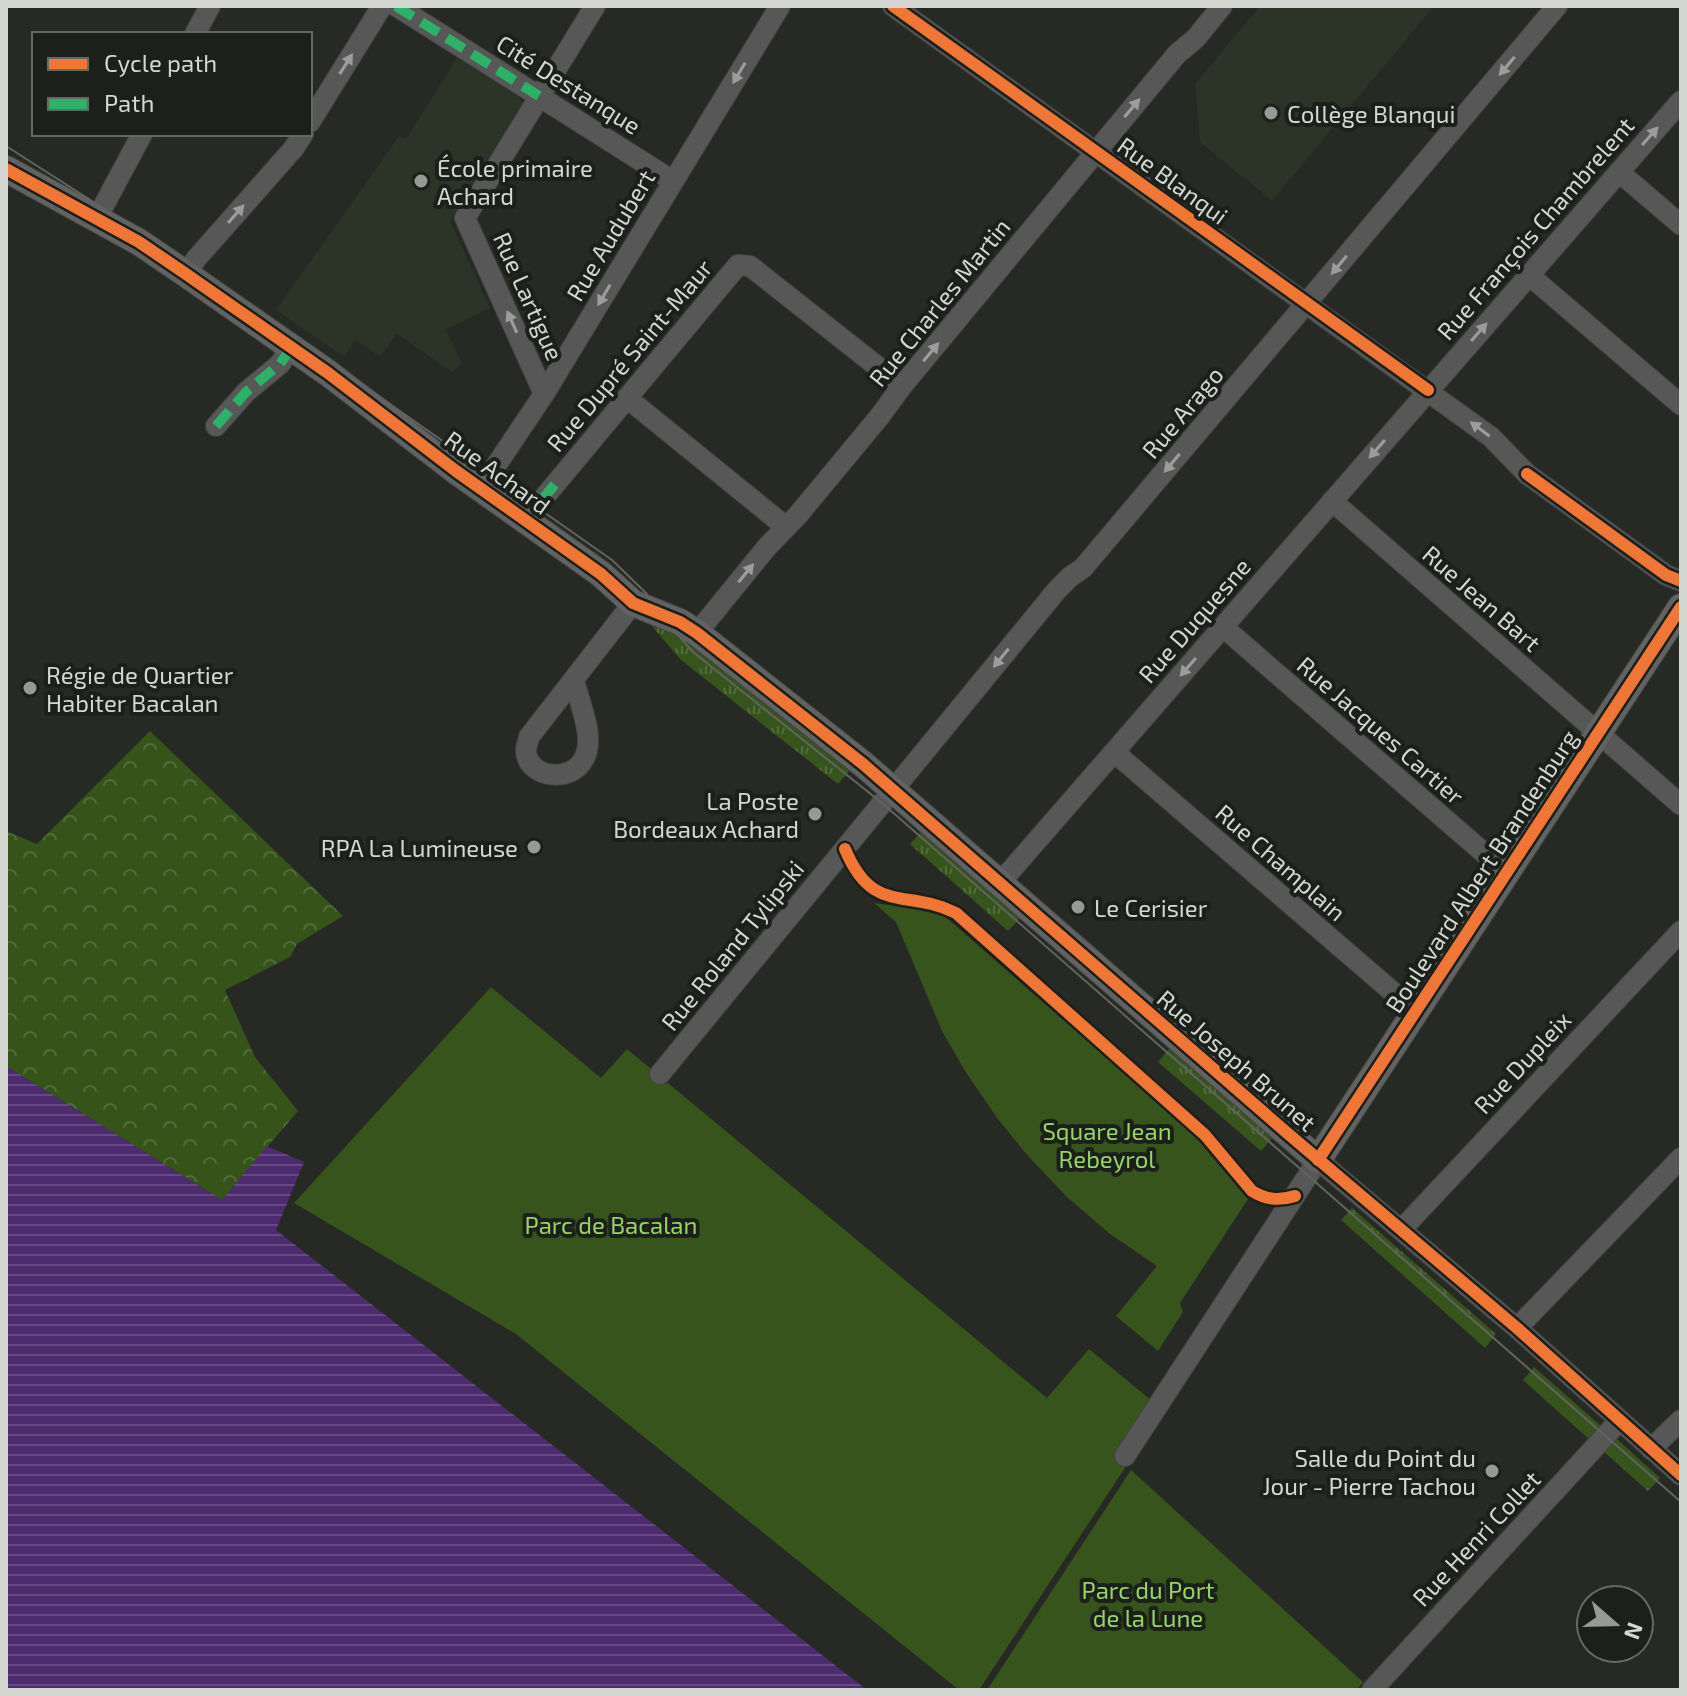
<svg xmlns="http://www.w3.org/2000/svg" width="1687" height="1696" viewBox="0 0 1687 1696" font-family="'Exo 2',sans-serif">
<style>
.built{fill:#2c3327}
.grass{fill:url(#grass-tufts)}
.forest{fill:url(#forest-crowns)}
.green{fill:#37541c}
.water{fill:url(#water-rules)}
.lines{fill:none;stroke-linecap:round;stroke-linejoin:round}
.street-casing{stroke:#424441;stroke-width:22}
.secondary-casing{stroke:#424441;stroke-width:28}
.street{stroke:#575758;stroke-width:20}
.secondary{stroke:#626262;stroke-width:26}
.tram{stroke:#626360;stroke-width:2}
.quiet{stroke:#2db169;stroke-width:10;stroke-dasharray:20 10;stroke-linecap:butt}
.cycleway-casing{stroke:#1c201a;stroke-width:17}
.cycleway{stroke:#f07635;stroke-width:12}
.oneway{fill:#9b9d9b}
.poi-dot{fill:#969994;stroke:#1c201a;stroke-width:3}
.labels{text-anchor:middle;dominant-baseline:central;stroke-width:8;stroke-linejoin:round;paint-order:stroke}
.street-label{font-size:24px;fill:#d3d6d1;stroke:#1c201a}
.poi-label{font-size:24px;fill:#d3d6d1;stroke:#1c201a;text-anchor:start}
.park-label{font-size:24px;fill:#98d365;stroke:#1c201a}
</style>
<defs>
<pattern id="grass-tufts" width="24" height="20" patternUnits="userSpaceOnUse" patternTransform="scale(2)"><rect width="24" height="20" fill="#37541c"/><path d="M3 7l-1-3M5 7V3M7 7l1-3M15 17l-1-3M17 17v-4M19 17l1-3" fill="none" stroke="#536c3c"/></pattern>
<pattern id="forest-crowns" width="20" height="18" patternUnits="userSpaceOnUse" patternTransform="scale(2)"><rect width="20" height="18" fill="#36531a"/><path d="M2 6a3 3 0 1 1 6 0M12 15a3 3 0 1 1 6 0" fill="none" stroke="#526b3a"/></pattern>
<pattern id="water-rules" width="6" height="5" patternUnits="userSpaceOnUse" patternTransform="scale(2)"><rect width="6" height="5" fill="#4d2b6f"/><path d="M0 2.5h6" fill="none" stroke="#664982"/></pattern>
</defs>
<rect width="100%" height="100%" fill="#262924"/>
<g class="built">
<path d="M 1260,6 L 1434,6 L 1272,201 L 1200,142 L 1195,84 Z"/>
<path d="M 457,58 L 519,97 L 522,103 L 450,221 L 490,308 L 446,330 L 462,364 L 458,366 L 453,373 L 397,334 L 380,357 L 356,340 L 344,357 L 276,310 L 399,136 L 406,139 Z"/>
</g>
<g class="grass">
<path d="M 651,625 L 679,629 L 851,769 L 838,784 L 681,660 Z"/>
<path d="M 922,831 L 1020,918 L 1008,931 L 910,844 Z"/>
<path d="M 1170,1048 L 1272,1138 L 1261,1151 L 1158,1062 Z"/>
<path d="M 1352,1208 L 1496,1334 L 1485,1348 L 1341,1220 Z"/>
<path d="M 1534,1367 L 1601,1426 L 1590,1440 L 1523,1380 Z"/>
<path d="M 1617,1439 L 1660,1478 L 1648,1491 L 1603,1451 Z"/>
</g>
<path class="forest" d="M 150,731 L 343,916 L 297,944 L 290,957 L 225,990 L 255,1057 L 298,1111 L 222,1200 L 6,1066 L 6,831 L 37,844 Z"/>
<g class="green">
<path d="M 874,903 L 932,911 L 948,919 L 1195,1135 L 1248,1199 L 1180,1303 L 1183,1312 L 1158,1351 L 1116,1316 L 1157,1266 L 1110,1234 L 1067,1197 L 1028,1156 L 997,1118 L 965,1071 L 942,1031 L 896,922 Z"/>
<path d="M 491,987 L 601,1078 L 627,1049 L 1047,1398 L 1089,1349 L 1163,1410 L 979,1690 L 959,1690 L 516,1334 L 294,1203 Z"/>
<path d="M 1131,1470 L 1363,1682 L 1357,1690 L 987,1690 Z"/>
</g>
<path class="water" d="M 6,1066 L 222,1200 L 267,1146 L 304,1162 L 276,1230 L 867,1690 L 6,1690 Z"/>
<g class="lines">
<defs>
<g id="street">
<path d="M 396,6 L 673,181"/>
<path d="M 893,6 L 1491,437 L 1527,474 L 1666,575 L 1681,581"/>
<path d="M 195,34 L 210,6"/>
<path d="M 310,122 L 382,6"/>
<path d="M 1619,172 L 1681,225"/>
<path d="M 96,220 L 142,134"/>
<path d="M 186,274 L 196,259 L 294,148 L 303,134"/>
<path d="M 1529,275 L 1681,405"/>
<path d="M 544,394 L 465,218 L 595,6"/>
<path d="M 627,398 L 786,527"/>
<path d="M 216,426 L 246,392 L 280,364 L 291,348"/>
<path d="M 481,488 L 544,394 L 780,6"/>
<path d="M 542,500 L 738,265 L 750,266 L 902,386"/>
<path d="M 1332,501 L 1681,805"/>
<path d="M 1223,627 L 1506,872"/>
<path d="M 697,633 L 767,547 L 798,515 L 880,416 L 902,386 L 1177,54 L 1196,38 L 1222,6"/>
<path d="M 574,680 C 578,698 589,724 588,742 C 587,787 525,782 526,749 C 526,748 529,738 529,737 L 633,603"/>
<path d="M 1114,752 L 1394,993 L 1416,1010"/>
<path d="M 999,884 L 1681,101"/>
<path d="M 660,1074 L 1057,590 L 1070,577 L 1083,568 L 1557,6"/>
<path d="M 1402,1229 L 1681,931"/>
<path d="M 1517,1328 L 1681,1158"/>
<path d="M 1651,1449 L 1681,1420"/>
<path d="M 1125,1456 L 1318,1160 L 1517,1328 L 1681,1475"/>
<path d="M 1372,1690 L 1619,1421"/>
</g>
<path id="secondary" d="M 6,169 L 139,242 L 186,274 L 328,373 L 456,471 L 601,574 L 633,603 L 680,622 L 697,633 L 863,764 L 1318,1160 L 1681,607"/>
</defs>
<use href="#street" class="street-casing"/>
<use href="#secondary" class="secondary-casing"/>
<use href="#street" class="street"/>
<use href="#secondary" class="secondary"/>
<path class="tram" d="M 6,146 L 192,265 L 612,560 L 646,593 L 672,628 L 693,652 L 882,803 L 1681,1502"/>
<g class="quiet">
<path d="M 396,6 L 539,96"/>
<path d="M 216,426 L 246,392 L 280,364 L 291,348"/>
<path d="M 542,500 L 560,478"/>
</g>
<defs>
<g id="cycleway">
<path d="M 893,6 L 1428,390"/>
<path d="M 6,169 L 139,242 L 186,274 L 328,373 L 456,471 L 601,574 L 633,603 L 680,622 L 697,633 L 863,764 L 1286,1132 L 1517,1328 L 1681,1475"/>
<path d="M 1527,474 L 1666,575 L 1681,581"/>
<path d="M 845,849 C 873,916 906,888 956,913 L 1205,1135 L 1252,1191 C 1266,1200 1279,1201 1295,1196"/>
<path d="M 1318,1160 L 1681,607"/>
</g>
</defs>
<use href="#cycleway" class="cycleway-casing"/>
<use href="#cycleway" class="cycleway"/>
</g>
<defs><path id="oneway-solid" d="M-6-.8H1V-3.2L6.5 0L1 3.2V.8H-6Z" transform="scale(2)"/></defs>
<g class="oneway">
<use href="#oneway-solid" transform="translate(346 64) rotate(-58)"/>
<use href="#oneway-solid" transform="translate(1507 66) rotate(130)"/>
<use href="#oneway-solid" transform="translate(739 73) rotate(121)"/>
<use href="#oneway-solid" transform="translate(1132 108) rotate(-50)"/>
<use href="#oneway-solid" transform="translate(1650 136) rotate(-49)"/>
<use href="#oneway-solid" transform="translate(236 214) rotate(-49)"/>
<use href="#oneway-solid" transform="translate(1339 265) rotate(130)"/>
<use href="#oneway-solid" transform="translate(604 295) rotate(121)"/>
<use href="#oneway-solid" transform="translate(512 322) rotate(-114)"/>
<use href="#oneway-solid" transform="translate(1479 332) rotate(-49)"/>
<use href="#oneway-solid" transform="translate(931 352) rotate(-50)"/>
<use href="#oneway-solid" transform="translate(1480 429) rotate(-143)"/>
<use href="#oneway-solid" transform="translate(1377 449) rotate(131)"/>
<use href="#oneway-solid" transform="translate(1172 463) rotate(130)"/>
<use href="#oneway-solid" transform="translate(746 573) rotate(-51)"/>
<use href="#oneway-solid" transform="translate(1001 658) rotate(129)"/>
<use href="#oneway-solid" transform="translate(1188 667) rotate(131)"/>
</g>
<g class="poi-dot">
<circle cx="1271" cy="113" r="8"/>
<circle cx="421" cy="181" r="8"/>
<circle cx="30" cy="688" r="8"/>
<circle cx="815" cy="814" r="8"/>
<circle cx="534" cy="847" r="8"/>
<circle cx="1078" cy="907" r="8"/>
<circle cx="1492" cy="1471" r="8"/>
</g>
<g class="labels">
<g class="street-label">
<text transform="translate(569 84) rotate(32)">Cité Destanque</text>
<text transform="translate(1173 180) rotate(36)">Rue Blanqui</text>
<text transform="translate(1535 228) rotate(-49)">Rue François Chambrelent</text>
<text transform="translate(610 235) rotate(-59)">Rue Audubert</text>
<text transform="translate(529 296) rotate(66)">Rue Lartigue</text>
<text transform="translate(939 302) rotate(-51)">Rue Charles Martin</text>
<text transform="translate(629 355) rotate(-50)">Rue Dupré Saint-Maur</text>
<text transform="translate(1182 412) rotate(-50)">Rue Arago</text>
<text transform="translate(498 472) rotate(36)">Rue Achard</text>
<text transform="translate(1482 598) rotate(41)">Rue Jean Bart</text>
<text transform="translate(1194 620) rotate(-49)">Rue Duquesne</text>
<text transform="translate(1381 730) rotate(41)">Rue Jacques Cartier</text>
<text transform="translate(1281 862) rotate(41)">Rue Champlain</text>
<text transform="translate(1481 871) rotate(-57)">Boulevard Albert Brandenburg</text>
<text transform="translate(732 945) rotate(-51)">Rue Roland Tylipski</text>
<text transform="translate(1237 1060) rotate(41)">Rue Joseph Brunet</text>
<text transform="translate(1522 1062) rotate(-47)">Rue Dupleix</text>
<text transform="translate(1476 1538) rotate(-47)">Rue Henri Collet</text>
</g>
<g class="poi-label">
<text x="1287" y="113">Collège Blanqui</text>
<text x="437" y="167">École primaire<tspan x="437" dy="28">Achard</tspan></text>
<text x="46" y="674">Régie de Quartier<tspan x="46" dy="28">Habiter Bacalan</tspan></text>
<text x="799" y="800" text-anchor="end">La Poste<tspan x="799" dy="28">Bordeaux Achard</tspan></text>
<text x="518" y="847" text-anchor="end">RPA La Lumineuse</text>
<text x="1094" y="907">Le Cerisier</text>
<text x="1476" y="1457" text-anchor="end">Salle du Point du<tspan x="1476" dy="28">Jour - Pierre Tachou</tspan></text>
</g>
<g class="park-label">
<text x="1107" y="1130">Square Jean<tspan x="1107" dy="28">Rebeyrol</tspan></text>
<text x="611" y="1224">Parc de Bacalan</text>
<text x="1148" y="1589">Parc du Port<tspan x="1148" dy="28">de la Lune</tspan></text>
</g>
</g>
<rect width="1687" height="1696" fill="none" stroke="#d3d6d1" stroke-width="16"/>
<rect x="32" y="32" width="280" height="104" fill="#1c201a" stroke="#656963" stroke-width="2"/>
<rect x="48" y="58" width="40" height="12" fill="#f07635" stroke="#656963" stroke-width="2"/>
<text x="104" y="72" font-size="24" fill="#d3d6d1">Cycle path</text>
<rect x="48" y="98" width="40" height="12" fill="#2db169" stroke="#656963" stroke-width="2"/>
<text x="104" y="112" font-size="24" fill="#d3d6d1">Path</text>
<g transform="translate(1615 1624) rotate(110)"><circle r="38" fill="#1c201a" stroke="#656963" stroke-width="2"/>
<path d="M0-6L14 30L0 20L-14 30Z" fill="#969994"/>
<text y="-12" font-size="22" font-weight="bold" text-anchor="middle" fill="#d3d6d1">N</text>
</g>
</svg>
